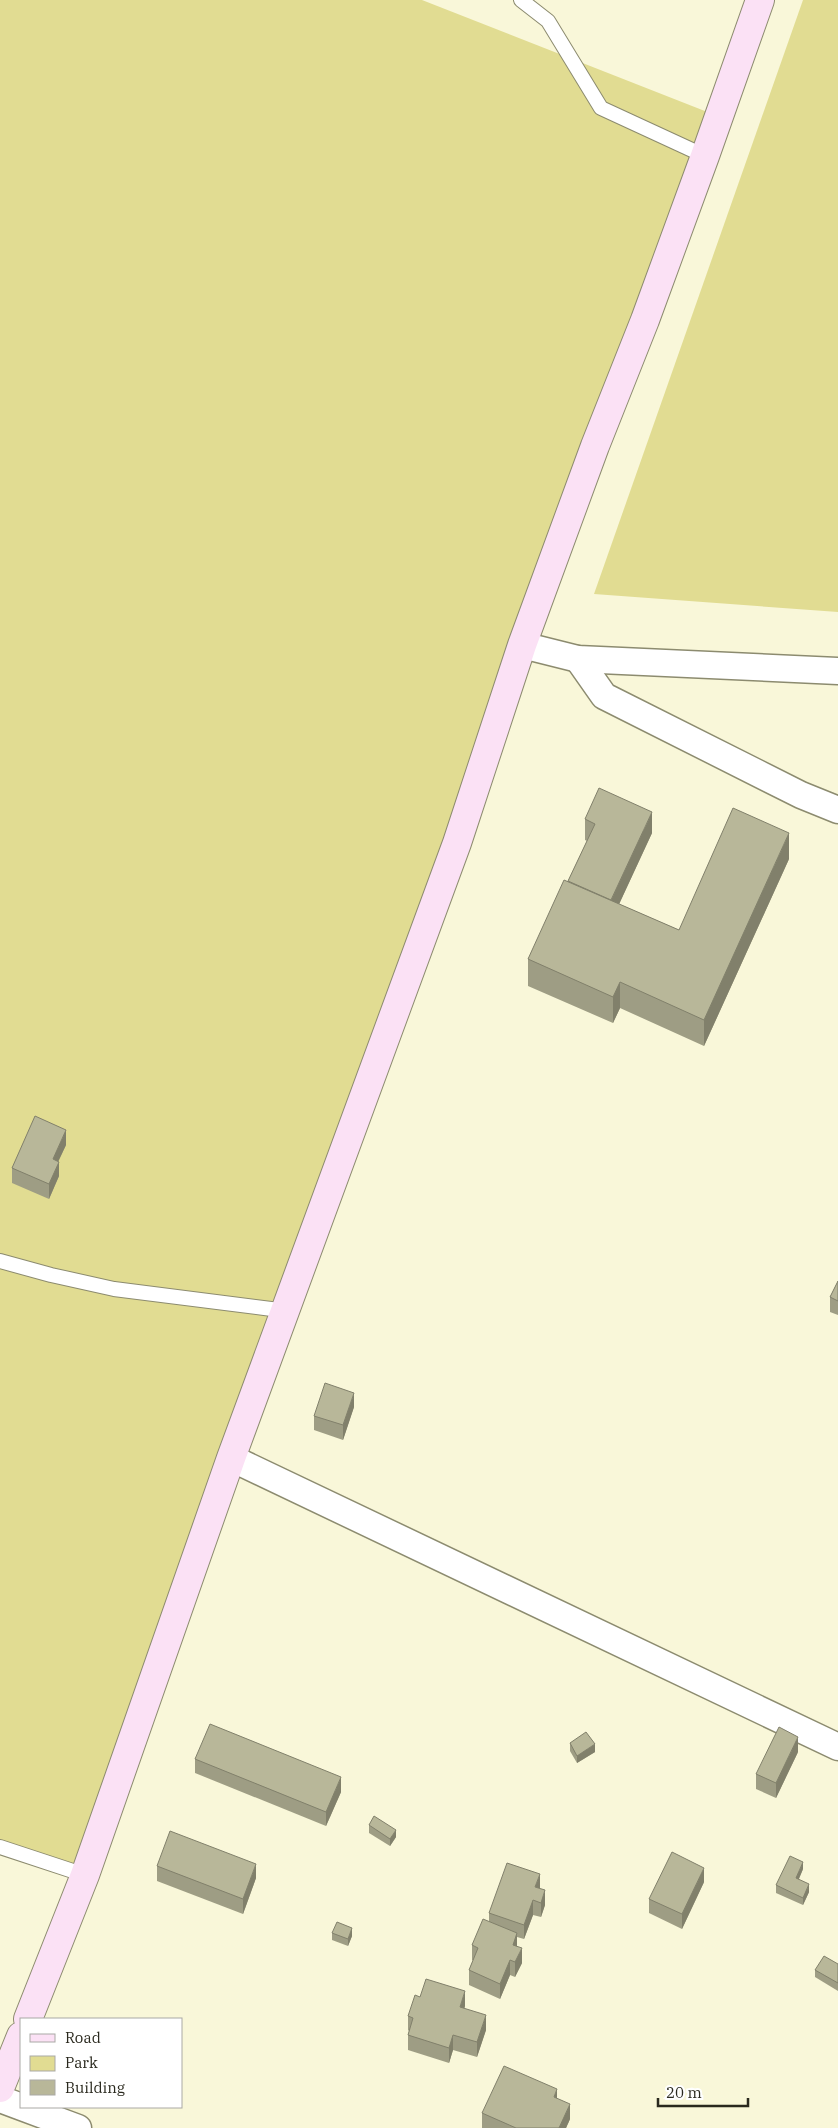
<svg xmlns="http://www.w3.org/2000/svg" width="838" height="2128" viewBox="0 0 838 2128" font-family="'IBM Plex Serif',serif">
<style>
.green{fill:#e1dc92}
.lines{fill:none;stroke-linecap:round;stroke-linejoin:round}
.lane-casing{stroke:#8c8b6f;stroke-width:16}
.street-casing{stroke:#8c8b6f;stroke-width:29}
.secondary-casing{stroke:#8c8b6f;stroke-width:30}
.lane{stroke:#fff;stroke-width:14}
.street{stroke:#fff;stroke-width:26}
.secondary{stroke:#fbe1f5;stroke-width:28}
.wall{fill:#9e9d84}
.shaded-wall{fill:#81806b}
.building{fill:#b8b799;stroke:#81806b}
</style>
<rect width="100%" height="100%" fill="#f9f7d9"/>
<g class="green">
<path d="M 0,0 L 422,0 L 715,115 L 76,1875 L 0,1851 Z"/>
<path d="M 803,0 L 838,0 L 838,612 L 594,594 Z"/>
</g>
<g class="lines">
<defs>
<g id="lane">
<path d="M 521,0 L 548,21 L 601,108 L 705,156"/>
<path d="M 0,1261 L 51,1275 L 114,1289 L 287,1311"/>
<path d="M 0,1847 L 85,1875"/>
</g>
<g id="street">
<path d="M 522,645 L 578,659 L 838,671"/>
<path d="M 578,659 L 604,696 L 801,795 L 838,810"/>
<path d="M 231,1458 L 838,1747"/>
<path d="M 0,2099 L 78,2128"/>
</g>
<g id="secondary">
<path d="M 28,2019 L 85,1875 L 231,1458 L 457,843 L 522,645 L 595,446 L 645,320 L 705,156 L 760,0"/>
<path d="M 0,2088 L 21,2036"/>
</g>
</defs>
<use href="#lane" class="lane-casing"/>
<use href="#street" class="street-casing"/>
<use href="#secondary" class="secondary-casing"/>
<use href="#lane" class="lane"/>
<use href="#street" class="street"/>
<use href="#secondary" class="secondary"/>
</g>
<g class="wall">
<path d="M 585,819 L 652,833 L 619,904 L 679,930 L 789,859 L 704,1046 L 620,1008 L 613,1023 L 528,986 L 528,959 L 568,881 L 587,841 L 585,840 Z"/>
<path d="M 66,1145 L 58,1161 L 59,1176 L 49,1199 L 12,1183 L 12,1168 Z"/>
<path d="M 838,1281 L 838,1315 L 830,1312 L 830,1297 Z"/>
<path d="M 354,1407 L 343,1440 L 314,1430 L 314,1416 Z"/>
<path d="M 570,1743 L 595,1752 L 577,1763 L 570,1751 Z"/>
<path d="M 798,1752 L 776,1798 L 756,1789 L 756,1774 Z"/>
<path d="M 195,1759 L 341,1792 L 326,1826 L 195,1773 Z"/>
<path d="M 369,1825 L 396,1837 L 390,1846 L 369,1833 Z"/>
<path d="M 157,1866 L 256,1878 L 243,1914 L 157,1881 Z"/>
<path d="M 803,1869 L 799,1879 L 809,1892 L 803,1905 L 776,1893 L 776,1885 Z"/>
<path d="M 704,1882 L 682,1929 L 649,1913 L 649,1899 Z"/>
<path d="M 540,1889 L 545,1905 L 541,1917 L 533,1915 L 524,1939 L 517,1937 L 517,1946 L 522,1963 L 515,1977 L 510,1975 L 500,1999 L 469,1985 L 469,1970 L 473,1960 L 472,1960 L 472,1945 L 489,1921 L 489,1913 Z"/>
<path d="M 332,1933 L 352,1936 L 348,1946 L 332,1940 Z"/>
<path d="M 838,1964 L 838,1991 L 815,1977 L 815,1970 Z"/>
<path d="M 465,2006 L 464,2009 L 486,2030 L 477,2057 L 453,2050 L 449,2063 L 408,2050 L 408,2035 L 409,2031 L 408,2030 L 408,2016 Z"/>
<path d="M 557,2098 L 570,2119 L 566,2128 L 482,2128 L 482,2113 Z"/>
</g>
<g class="shaded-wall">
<path d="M 652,812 L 652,833 L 609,926 L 609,905 Z"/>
<path d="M 789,833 L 789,859 L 704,1046 L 704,1020 Z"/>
<path d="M 620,982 L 620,1008 L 613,1023 L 613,997 Z"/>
<path d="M 66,1130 L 66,1145 L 53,1173 L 53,1159 Z"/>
<path d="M 59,1162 L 59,1176 L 49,1199 L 49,1184 Z"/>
<path d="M 354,1393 L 354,1407 L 343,1440 L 343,1425 Z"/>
<path d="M 798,1737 L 798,1752 L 776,1798 L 776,1783 Z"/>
<path d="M 595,1744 L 595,1752 L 577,1763 L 577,1756 Z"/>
<path d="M 341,1777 L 341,1792 L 326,1826 L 326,1812 Z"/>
<path d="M 396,1830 L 396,1837 L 390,1846 L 390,1839 Z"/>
<path d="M 803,1862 L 803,1869 L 796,1885 L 796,1878 Z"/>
<path d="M 256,1864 L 256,1878 L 243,1914 L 243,1899 Z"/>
<path d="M 704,1868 L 704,1882 L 682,1929 L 682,1914 Z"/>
<path d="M 540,1874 L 540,1889 L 535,1887 Z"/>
<path d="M 809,1884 L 809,1892 L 803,1905 L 803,1898 Z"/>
<path d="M 545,1890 L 545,1905 L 541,1917 L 541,1903 Z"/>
<path d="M 533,1900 L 533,1915 L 524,1939 L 524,1925 Z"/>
<path d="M 352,1928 L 352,1936 L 348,1946 L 348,1939 Z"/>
<path d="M 517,1933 L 517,1948 L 513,1945 Z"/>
<path d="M 522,1948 L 522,1963 L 515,1977 L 515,1962 Z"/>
<path d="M 510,1960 L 510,1975 L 500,1999 L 500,1984 Z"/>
<path d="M 465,1991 L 465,2006 L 460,2022 L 460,2007 Z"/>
<path d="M 486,2015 L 486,2030 L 477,2057 L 477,2042 Z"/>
<path d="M 453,2035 L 453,2050 L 449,2063 L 449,2048 Z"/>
<path d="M 557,2089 L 557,2104 L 554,2097 Z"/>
<path d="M 570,2104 L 570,2119 L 566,2128 L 559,2128 Z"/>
</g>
<g class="building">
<path d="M 599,788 L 652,812 L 611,900 L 568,881 L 595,824 L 585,819 Z"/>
<path d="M 733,808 L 789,833 L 704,1020 L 620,982 L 613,997 L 528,959 L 564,880 L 679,930 Z"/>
<path d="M 35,1116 L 66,1130 L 53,1159 L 59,1162 L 49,1184 L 12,1168 Z"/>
<path d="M 838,1281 L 838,1301 L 830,1297 Z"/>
<path d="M 325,1383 L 354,1393 L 343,1425 L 314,1416 Z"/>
<path d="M 210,1724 L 341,1777 L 326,1812 L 195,1759 Z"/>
<path d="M 779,1727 L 798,1737 L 776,1783 L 756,1774 Z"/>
<path d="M 586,1732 L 595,1744 L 577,1756 L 570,1743 Z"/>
<path d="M 374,1816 L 396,1830 L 390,1839 L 369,1825 Z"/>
<path d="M 170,1831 L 256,1864 L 243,1899 L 157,1866 Z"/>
<path d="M 672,1852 L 704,1868 L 682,1914 L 649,1899 Z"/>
<path d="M 790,1856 L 803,1862 L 796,1878 L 809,1884 L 803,1898 L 776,1885 Z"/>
<path d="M 507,1863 L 540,1874 L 535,1887 L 545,1890 L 541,1903 L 533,1900 L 524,1925 L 489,1913 Z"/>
<path d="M 483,1919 L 517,1933 L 513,1945 L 522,1948 L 515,1962 L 510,1960 L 500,1984 L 469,1970 L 478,1948 L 472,1945 Z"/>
<path d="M 337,1922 L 352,1928 L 348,1939 L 332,1933 Z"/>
<path d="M 824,1956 L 838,1964 L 838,1983 L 815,1970 Z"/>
<path d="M 426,1979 L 465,1991 L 460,2007 L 486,2015 L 477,2042 L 453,2035 L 449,2048 L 408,2035 L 413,2018 L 408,2016 L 415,1995 L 420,1997 Z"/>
<path d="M 504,2066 L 557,2089 L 554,2097 L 570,2104 L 559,2128 L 516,2128 L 482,2113 Z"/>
</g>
<rect x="20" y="2018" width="162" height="90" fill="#ffffff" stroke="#aaa9a5"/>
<rect x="30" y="2034" width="25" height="8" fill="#fbe1f5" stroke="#aaa9a5"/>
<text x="65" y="2043" font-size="15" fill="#2a291e">Road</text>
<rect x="30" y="2056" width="25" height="15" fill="#e1dc92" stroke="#aaa9a5"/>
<text x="65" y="2068" font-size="15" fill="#2a291e">Park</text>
<rect x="30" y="2080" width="25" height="15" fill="#b8b799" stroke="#aaa9a5"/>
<text x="65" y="2093" font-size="15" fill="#2a291e">Building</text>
<path d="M658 2098v8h90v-8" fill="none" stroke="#2a291e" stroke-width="2.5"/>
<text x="666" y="2098" font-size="15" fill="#2a291e" stroke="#ffffff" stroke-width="4" paint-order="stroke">20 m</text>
</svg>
